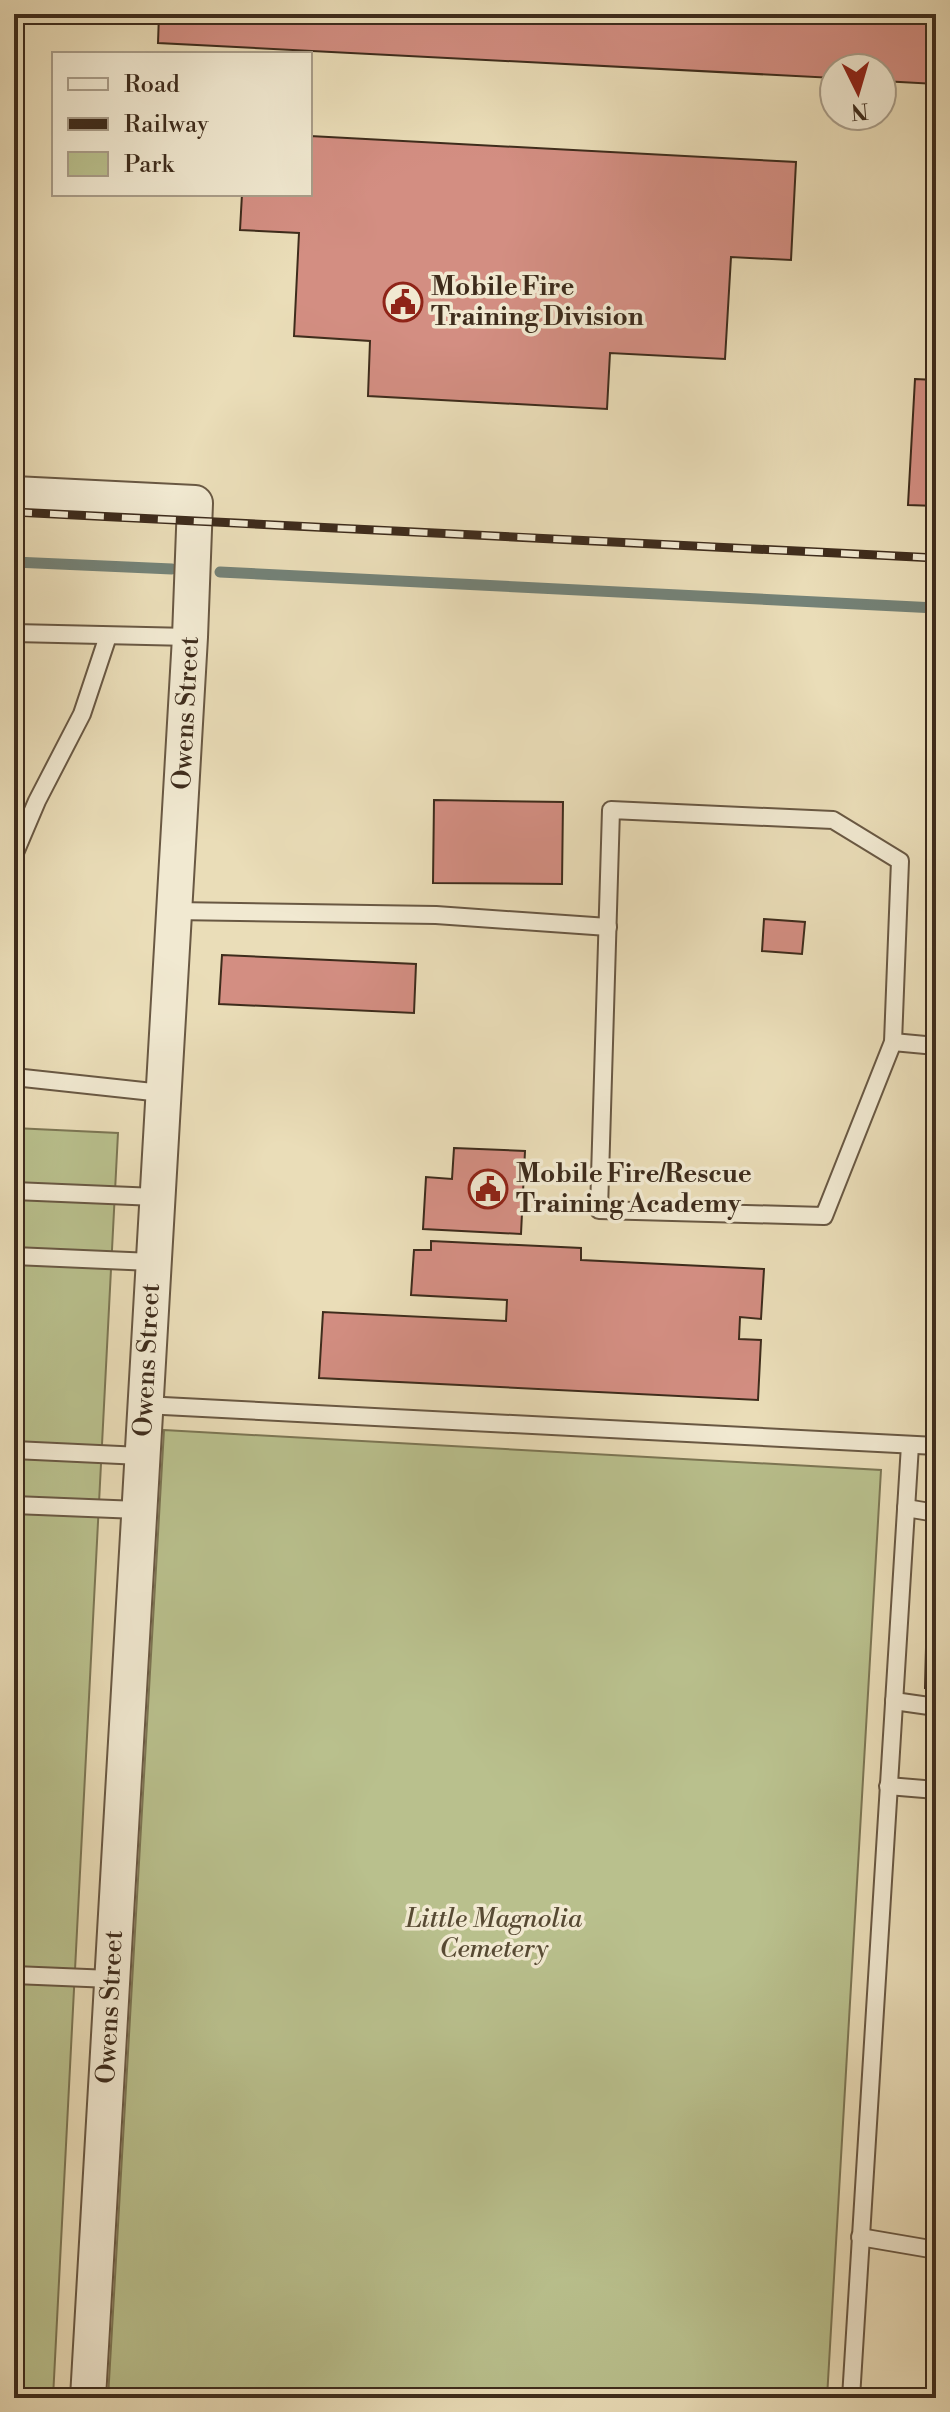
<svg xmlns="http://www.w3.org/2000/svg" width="950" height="2412" viewBox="0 0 950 2412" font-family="'Libre Bodoni',serif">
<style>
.green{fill:#b9c08d;stroke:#7c7654;stroke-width:2}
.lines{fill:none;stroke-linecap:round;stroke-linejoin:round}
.stream{stroke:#748277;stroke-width:11}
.building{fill:#d38e82;stroke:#3e2c1c;stroke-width:2}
.lane-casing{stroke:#695843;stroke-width:20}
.street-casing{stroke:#695843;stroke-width:38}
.lane{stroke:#f1e9d1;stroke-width:16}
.street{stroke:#f1e9d1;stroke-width:34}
.rail-casing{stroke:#3e2c1c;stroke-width:9}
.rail{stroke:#f1e9d1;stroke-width:6;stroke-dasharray:18;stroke-linecap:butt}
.labels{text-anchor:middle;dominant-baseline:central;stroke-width:7;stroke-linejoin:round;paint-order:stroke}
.poi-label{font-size:26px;font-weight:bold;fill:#3e2c1c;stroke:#f1e9d1;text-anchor:start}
.street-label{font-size:26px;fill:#3e2c1c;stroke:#f1e9d1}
.park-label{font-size:26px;font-style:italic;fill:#574a33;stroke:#f1e9d1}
</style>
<rect width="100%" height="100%" fill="#eaddb8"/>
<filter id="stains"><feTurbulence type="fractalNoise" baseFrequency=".0025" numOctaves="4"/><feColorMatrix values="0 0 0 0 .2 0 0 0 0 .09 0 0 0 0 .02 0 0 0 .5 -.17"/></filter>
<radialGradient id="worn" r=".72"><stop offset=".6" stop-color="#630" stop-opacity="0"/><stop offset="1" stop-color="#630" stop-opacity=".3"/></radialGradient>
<g class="green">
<path d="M 14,1128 L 118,1133 L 53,2398 L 14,2398 Z"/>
<path d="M 164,1430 L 881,1470 L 827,2398 L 108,2398 Z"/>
</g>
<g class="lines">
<g class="stream">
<path d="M 14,562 L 172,569"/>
<path d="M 220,572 L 936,608"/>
</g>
</g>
<g class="building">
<path d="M 159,14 L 936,14 L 936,84 L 882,81 L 882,68 L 834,68 L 834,78 L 158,43 Z"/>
<path d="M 310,136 L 796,162 L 791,260 L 731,257 L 725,359 L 610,353 L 607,409 L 368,396 L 370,341 L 294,336 L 299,233 L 240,230 L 242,194 L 310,194 Z"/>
<path d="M 915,379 L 936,380 L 936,506 L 908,505 Z"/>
<path d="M 434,800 L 563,802 L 562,884 L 433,883 Z"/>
<path d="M 764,919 L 805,922 L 802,954 L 762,951 Z"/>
<path d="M 222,955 L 416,964 L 414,1013 L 219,1004 Z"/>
<path d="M 454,1148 L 525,1151 L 521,1234 L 423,1229 L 426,1177 L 452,1179 Z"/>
<path d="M 431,1241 L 581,1248 L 581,1260 L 764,1269 L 761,1319 L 740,1317 L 739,1339 L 761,1340 L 758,1400 L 319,1378 L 323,1312 L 506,1321 L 507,1300 L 411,1295 L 414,1250 L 431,1250 Z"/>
<path d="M 928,1567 L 936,1567 L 936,1689 L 925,1688 Z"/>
</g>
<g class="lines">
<defs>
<g id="lane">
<path d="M 14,633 L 190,637"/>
<path d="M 611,810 L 833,820 L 900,861 L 893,1042 L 824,1216 L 599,1210 Z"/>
<path d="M 14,855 L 37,801 L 82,714 L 108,636"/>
<path d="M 174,911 L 436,915 L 608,927"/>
<path d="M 893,1042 L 936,1046"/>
<path d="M 14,1077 L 162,1093"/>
<path d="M 14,1191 L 156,1197"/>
<path d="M 14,1256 L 152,1262"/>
<path d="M 144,1405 L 936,1446"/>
<path d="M 14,1450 L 141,1456"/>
<path d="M 14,1505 L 138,1510"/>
<path d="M 906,1508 L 936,1513"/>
<path d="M 894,1701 L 936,1707"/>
<path d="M 888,1786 L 936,1790"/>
<path d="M 14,1975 L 111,1979"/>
<path d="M 860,2237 L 936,2250"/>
<path d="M 851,2398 L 910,1445"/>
</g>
<path id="street" d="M 14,494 L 195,503 L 190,637 L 88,2398"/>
</defs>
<use href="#lane" class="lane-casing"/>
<use href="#street" class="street-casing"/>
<use href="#lane" class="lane"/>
<use href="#street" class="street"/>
<defs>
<path id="rail" d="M 14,512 L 936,558"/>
</defs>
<use href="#rail" class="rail-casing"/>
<use href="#rail" class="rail"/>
</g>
<defs>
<symbol id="civic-ring" viewBox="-11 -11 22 22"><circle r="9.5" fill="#f1e9d1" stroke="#8f2418" stroke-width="1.5"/><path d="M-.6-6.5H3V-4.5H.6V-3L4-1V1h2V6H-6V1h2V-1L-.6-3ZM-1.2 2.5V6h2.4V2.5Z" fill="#8f2418"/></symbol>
</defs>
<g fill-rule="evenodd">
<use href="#civic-ring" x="381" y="280" width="44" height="44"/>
<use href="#civic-ring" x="466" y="1167" width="44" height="44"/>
</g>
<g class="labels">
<g class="poi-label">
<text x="431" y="287">Mobile Fire<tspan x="431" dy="30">Training Division</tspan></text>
<text x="516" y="1174">Mobile Fire/Rescue<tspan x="516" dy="30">Training Academy</tspan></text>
</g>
<g class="street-label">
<text transform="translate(186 713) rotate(-87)">Owens Street</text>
<text transform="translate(147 1360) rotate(-87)">Owens Street</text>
<text transform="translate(110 2007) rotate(-87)">Owens Street</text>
</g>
<g class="park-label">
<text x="494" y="1919">Little Magnolia<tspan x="494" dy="30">Cemetery</tspan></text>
</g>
</g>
<rect width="950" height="2412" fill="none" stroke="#eaddb8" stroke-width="48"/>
<rect x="16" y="16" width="918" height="2380" fill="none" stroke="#3e2c1c" stroke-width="4"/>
<rect x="24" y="24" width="902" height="2364" fill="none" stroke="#3e2c1c" stroke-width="2"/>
<rect x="52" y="52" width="260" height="144" fill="#f1e9d1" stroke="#a99d89" stroke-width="2"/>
<rect x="68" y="78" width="40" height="12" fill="#f1e9d1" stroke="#a99d89" stroke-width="2"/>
<text x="124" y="92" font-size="24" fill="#3e2c1c">Road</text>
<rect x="68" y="118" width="40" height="12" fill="#3e2c1c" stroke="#a99d89" stroke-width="2"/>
<text x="124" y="132" font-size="24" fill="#3e2c1c">Railway</text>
<rect x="68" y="152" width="40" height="24" fill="#b9c08d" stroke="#a99d89" stroke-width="2"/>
<text x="124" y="172" font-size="24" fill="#3e2c1c">Park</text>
<g transform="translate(858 92) rotate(175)"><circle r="38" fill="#f1e9d1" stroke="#a99d89" stroke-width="2"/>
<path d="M0-6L14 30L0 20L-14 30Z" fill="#8f2418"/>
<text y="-12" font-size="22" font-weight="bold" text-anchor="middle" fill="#3e2c1c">N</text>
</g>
<rect width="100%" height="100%" filter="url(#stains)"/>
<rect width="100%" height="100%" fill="url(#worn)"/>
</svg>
